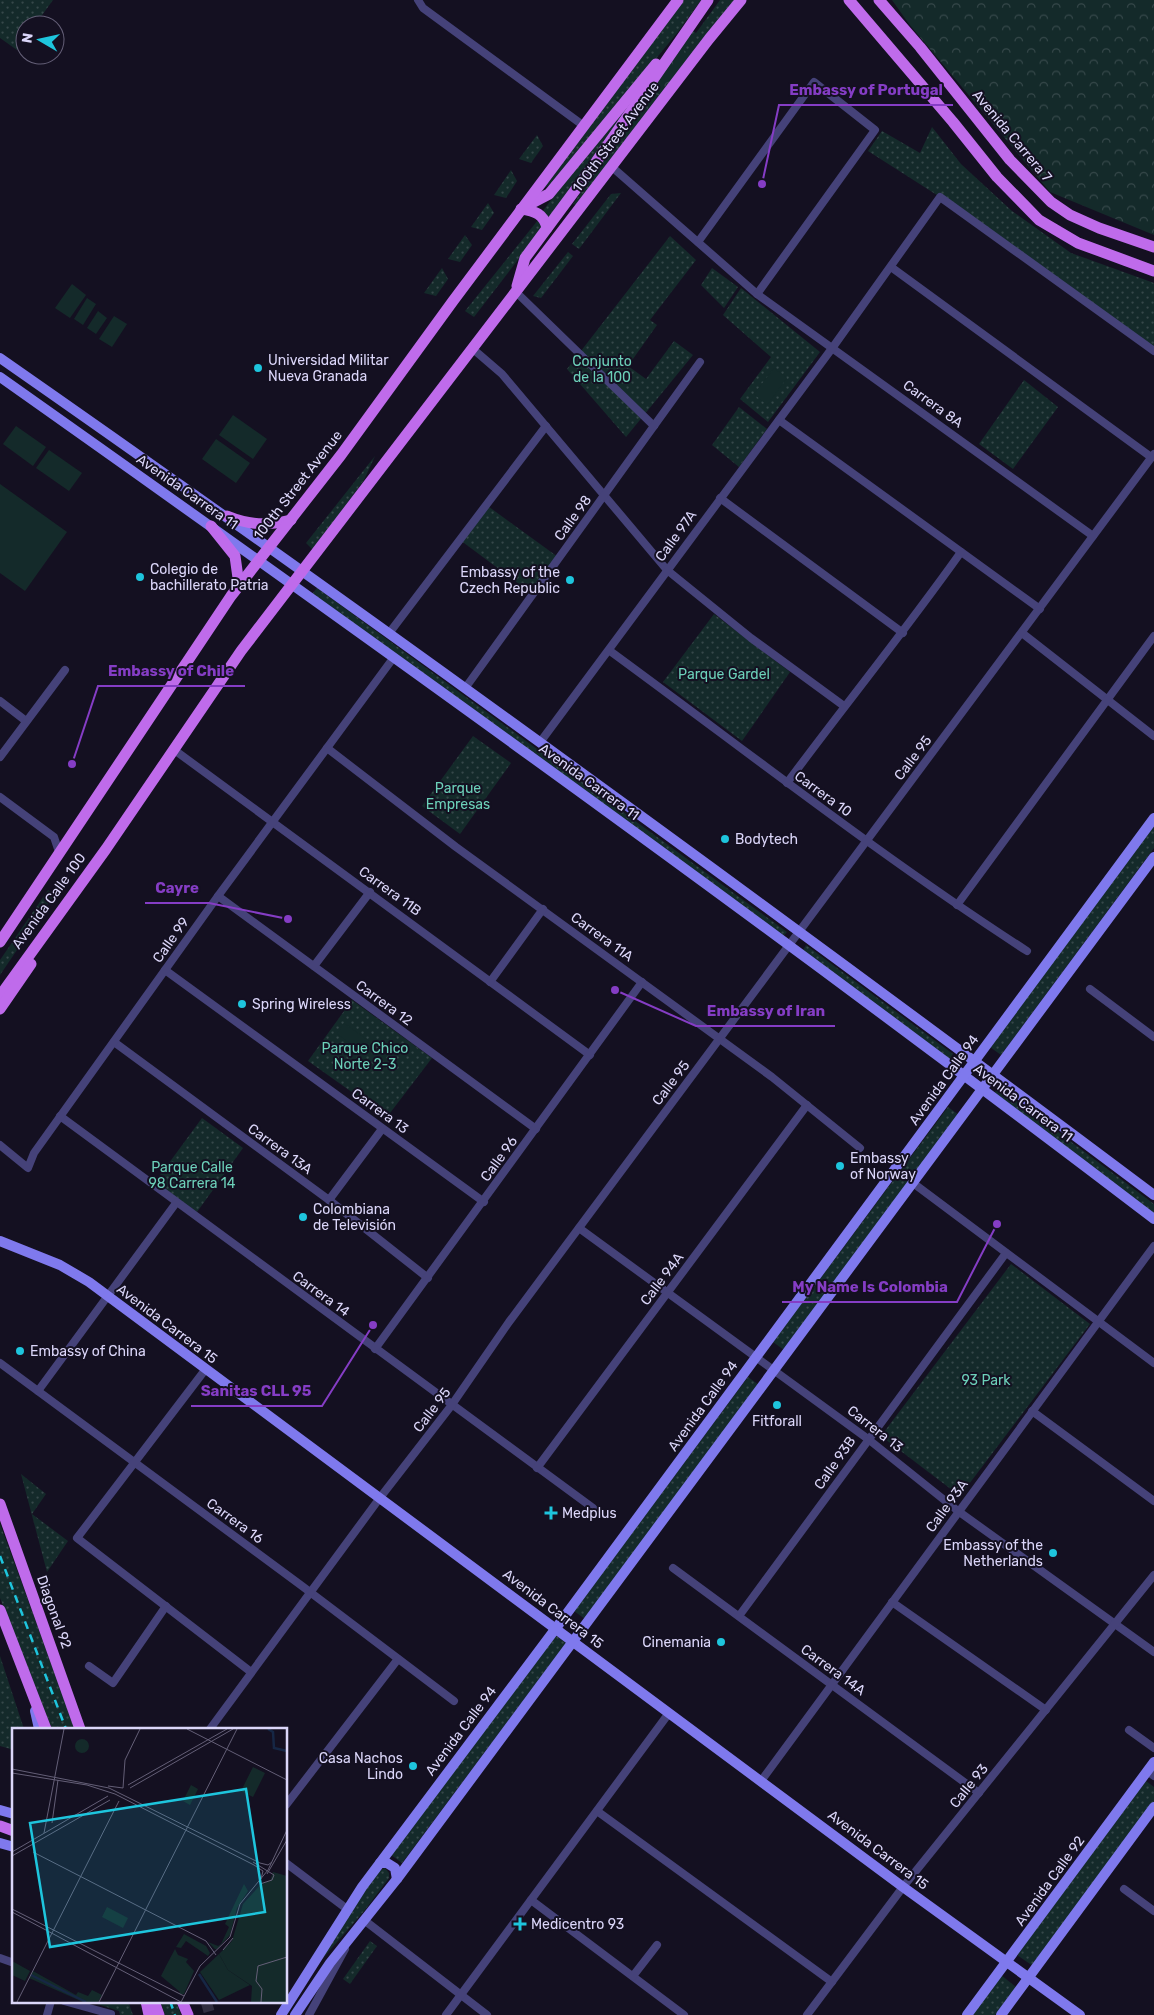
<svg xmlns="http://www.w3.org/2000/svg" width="1154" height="2015" viewBox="0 0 1154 2015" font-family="Rubik,sans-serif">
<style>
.green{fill:url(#green-dots)}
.forest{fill:url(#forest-crowns)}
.pitch{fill:#142a2a}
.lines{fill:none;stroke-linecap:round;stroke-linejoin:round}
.primary-tunnel{stroke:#322e41;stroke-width:11;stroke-dasharray:11 5.5;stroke-linecap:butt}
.street{stroke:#454279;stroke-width:8}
.secondary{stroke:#7f79ed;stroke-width:10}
.primary{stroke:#bf6beb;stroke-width:11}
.rail{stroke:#1ec5dd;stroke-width:2.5;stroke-dasharray:8 6;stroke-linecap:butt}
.poi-dot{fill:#1ec5dd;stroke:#141021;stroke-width:2}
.labels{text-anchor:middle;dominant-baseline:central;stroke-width:4;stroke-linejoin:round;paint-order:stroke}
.street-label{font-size:14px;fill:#dbd6f9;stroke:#141021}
.poi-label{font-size:14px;fill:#dbd6f9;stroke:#141021;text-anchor:start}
.park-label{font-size:14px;fill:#6cd0b9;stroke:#141021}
.inset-river{fill:none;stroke:#162745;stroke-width:2.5}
.inset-road{fill:none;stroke:#645f77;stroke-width:1}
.view{fill:#1ec5dd;fill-opacity:0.15;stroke:#1ec5dd;stroke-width:2.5}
.inset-edge{fill:none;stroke:#dbd6f9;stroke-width:2.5}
.leader{fill:none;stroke:#853dc5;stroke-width:2}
.callout-dot{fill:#853dc5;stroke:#141021;stroke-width:2}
.callout-label{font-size:15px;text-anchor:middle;font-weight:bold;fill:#853dc5;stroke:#141021;stroke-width:4;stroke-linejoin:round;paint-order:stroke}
</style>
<defs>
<pattern id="green-dots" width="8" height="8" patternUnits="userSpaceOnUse" patternTransform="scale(1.25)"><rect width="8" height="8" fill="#142a2a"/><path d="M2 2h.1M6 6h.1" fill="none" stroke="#36484a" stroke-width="1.8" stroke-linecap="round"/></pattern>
<pattern id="forest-crowns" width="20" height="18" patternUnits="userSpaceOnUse" patternTransform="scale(1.25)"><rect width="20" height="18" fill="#142a2a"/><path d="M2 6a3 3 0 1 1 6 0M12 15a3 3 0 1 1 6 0" fill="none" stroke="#36484a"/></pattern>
</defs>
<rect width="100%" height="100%" fill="#141021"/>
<g class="green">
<path d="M 0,0 L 53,0 L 35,25 L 25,25 L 25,39 L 17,50 L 0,38 Z"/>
<path d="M 684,0 L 701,0 L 678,32 L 553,183 L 542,189 Z"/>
<path d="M 720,0 L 736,0 L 576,205 L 573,204 L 692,30 L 696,33 Z"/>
<path d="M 639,92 L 580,182 L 549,218 L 542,212 L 569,176 Z"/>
<path d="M 932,127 L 961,164 L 1012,211 L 1071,253 L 1154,283 L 1154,351 L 940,197 L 868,151 L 882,131 L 920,153 Z"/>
<path d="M 537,135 L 543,146 L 531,163 L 519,159 Z"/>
<path d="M 511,170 L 517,181 L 506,198 L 494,195 Z"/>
<path d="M 621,193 L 579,249 L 572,244 L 611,194 Z"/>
<path d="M 488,203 L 494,213 L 482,230 L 471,227 Z"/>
<path d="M 538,220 L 544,226 L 474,317 L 465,311 Z"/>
<path d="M 465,235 L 472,245 L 460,262 L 448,259 Z"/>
<path d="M 670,236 L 696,260 L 650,320 L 657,325 L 628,366 L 646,379 L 674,341 L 693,355 L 626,437 L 567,369 Z"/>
<path d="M 568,252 L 573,256 L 541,298 L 533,296 Z"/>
<path d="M 442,268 L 448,279 L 436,296 L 424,293 Z"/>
<path d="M 712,268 L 738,287 L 724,308 L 701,285 Z"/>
<path d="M 741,288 L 820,352 L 768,422 L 740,399 L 771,357 L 723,315 Z"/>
<path d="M 1024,380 L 1058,407 L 1013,469 L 979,444 Z"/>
<path d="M 739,407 L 767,429 L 739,467 L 712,445 Z"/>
<path d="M 375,456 L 364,480 L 313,550 L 306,543 Z"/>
<path d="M 485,504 L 558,557 L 531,593 L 460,540 Z"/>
<path d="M 317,588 L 787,932 L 782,938 L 312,594 Z"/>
<path d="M 714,614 L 790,672 L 742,741 L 663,682 Z"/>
<path d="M 473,736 L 511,763 L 460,834 L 422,806 Z"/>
<path d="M 1154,826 L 1154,848 L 1001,1055 L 990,1047 Z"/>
<path d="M 48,890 L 55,894 L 0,975 L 0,960 Z"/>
<path d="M 806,945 L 953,1054 L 949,1060 L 802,952 Z"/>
<path d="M 352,1000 L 432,1058 L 387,1117 L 308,1061 Z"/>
<path d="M 998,1087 L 1154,1204 L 1154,1214 L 994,1094 Z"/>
<path d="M 948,1107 L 959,1115 L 784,1350 L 773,1342 Z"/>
<path d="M 202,1118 L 243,1148 L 197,1212 L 155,1182 Z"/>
<path d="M 1011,1264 L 1090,1324 L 960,1496 L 881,1436 Z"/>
<path d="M 748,1377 L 759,1385 L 585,1619 L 574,1611 Z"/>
<path d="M 21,1474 L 46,1494 L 32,1514 L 68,1541 L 47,1572 Z"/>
<path d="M 0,1524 L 10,1551 L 75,1729 L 52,1729 L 0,1598 Z"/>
<path d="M 555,1635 L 566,1643 L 402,1863 L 391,1855 Z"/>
<path d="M 0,1656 L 24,1729 L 14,1729 L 14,1750 L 0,1746 Z"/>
<path d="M 1146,1781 L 1154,1787 L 1154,1802 L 1033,1966 L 1017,1955 Z"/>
<path d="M 385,1868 L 389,1873 L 389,1878 L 365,1910 L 317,1965 L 378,1871 Z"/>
<path d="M 370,1941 L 377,1946 L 350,1984 L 343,1979 Z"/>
<path d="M 1001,1975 L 1016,1987 L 995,2015 L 971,2015 Z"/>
<path d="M 88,2001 L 128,2001 L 133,2015 L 120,2015 L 119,2011 Z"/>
<path d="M 160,2001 L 176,2001 L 181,2015 L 165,2015 Z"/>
</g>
<g class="forest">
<path d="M 892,0 L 1154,0 L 1154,235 L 1050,192 L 909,24 Z"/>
<path d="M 678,50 L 695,52 L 630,134 L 625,127 Z"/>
</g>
<g class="pitch">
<path d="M 72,284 L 86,295 L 70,318 L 55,308 Z"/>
<path d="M 87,298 L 96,304 L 83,325 L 74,319 Z"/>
<path d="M 98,311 L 107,318 L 96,334 L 87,328 Z"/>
<path d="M 114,316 L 127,324 L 112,347 L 99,339 Z"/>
<path d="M 774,368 L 787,378 L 767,405 L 754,394 Z"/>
<path d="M 233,415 L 267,439 L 253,459 L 219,435 Z"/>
<path d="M 16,426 L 46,447 L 33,466 L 3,444 Z"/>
<path d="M 216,439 L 250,463 L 236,483 L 202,459 Z"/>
<path d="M 49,450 L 82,473 L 69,491 L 36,468 Z"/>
<path d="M 0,484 L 67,532 L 25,591 L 0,573 Z"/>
<path d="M 344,1023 L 369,1041 L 361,1051 L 337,1034 Z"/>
</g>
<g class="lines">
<path class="primary-tunnel" d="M 206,2001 L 210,2015"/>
<g class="street">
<path d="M 418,0 L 423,8 L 584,126"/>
<path d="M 612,167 L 757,294 L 1093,536"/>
<path d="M 698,242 L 814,82 L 875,130 L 757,294"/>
<path d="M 891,267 L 1151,457"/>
<path d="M 516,292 L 654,426"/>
<path d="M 473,349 L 502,374 L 667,570 L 751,638 L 844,706"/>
<path d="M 779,420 L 1040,609"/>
<path d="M 720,498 L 903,633"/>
<path d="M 390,632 L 546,426"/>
<path d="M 1022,633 L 1154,736"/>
<path d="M 610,651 C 748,752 883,858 1027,951"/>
<path d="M 466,687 L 700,362"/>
<path d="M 0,701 L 26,721"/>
<path d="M 541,741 L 833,347 L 940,197 L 1154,351"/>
<path d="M 327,748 L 456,847 L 772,1077 L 860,1148"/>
<path d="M 173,749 L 590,1055"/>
<path d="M 0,757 L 65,670"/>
<path d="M 787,783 C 844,706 905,631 961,552"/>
<path d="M 0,797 L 54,837 L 59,852"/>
<path d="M 218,896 L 536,1129"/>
<path d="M 957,905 L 1154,636"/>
<path d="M 314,966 L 370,892"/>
<path d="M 165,970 L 484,1202"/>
<path d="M 490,982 L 543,909"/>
<path d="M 1090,989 L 1154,1037"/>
<path d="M 114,1042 L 329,1200 L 428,1278"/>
<path d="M 60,1116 L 593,1508"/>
<path d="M 0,1145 L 28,1168 L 34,1153 L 218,896 L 394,657"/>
<path d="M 913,1183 L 1154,1363"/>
<path d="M 329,1200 L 382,1129"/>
<path d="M 579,1228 L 868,1439 L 958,1511 L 1154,1652"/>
<path d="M 375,1349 L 642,982"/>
<path d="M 0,1363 L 302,1586 L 454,1701"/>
<path d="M 205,1370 L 77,1538 L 251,1672"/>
<path d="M 38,1391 L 176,1203"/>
<path d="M 1032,1411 L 1154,1501"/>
<path d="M 537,1468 L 807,1105"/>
<path d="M 673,1568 L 979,1793"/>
<path d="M 892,1602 L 1046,1710"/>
<path d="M 739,1616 L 1006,1253"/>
<path d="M 89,1666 L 113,1683 L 166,1606"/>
<path d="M 210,1729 L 379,1499 L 451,1406 L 509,1322 L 1154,454"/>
<path d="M 1129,1730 L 1154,1748"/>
<path d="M 1147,1771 L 1154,1776"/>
<path d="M 761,1781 L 1154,1246"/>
<path d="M 286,1805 L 398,1659"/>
<path d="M 597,1811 L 832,1982"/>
<path d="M 286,1863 L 347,1909"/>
<path d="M 1124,1889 L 1154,1911"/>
<path d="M 531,1900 L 684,2015"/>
<path d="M 364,1920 L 487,2015"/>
<path d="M 0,1958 L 14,1963"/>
<path d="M 633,1976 L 657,1945"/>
<path d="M 64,2001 L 111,2014"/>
<path d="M 47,2015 L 51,2001"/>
<path d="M 309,2015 L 345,1949"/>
<path d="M 446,2015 L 669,1713"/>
<path d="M 807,2015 L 903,1887 L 1154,1575"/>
</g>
<g class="secondary">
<path d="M 0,358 C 390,630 773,910 1154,1195"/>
<path d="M 0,377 C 389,652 775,930 1154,1219"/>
<path d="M 0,1241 L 60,1265 L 89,1282 L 903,1887 L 1080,2015"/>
<path d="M 35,1711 L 39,1729"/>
<path d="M 0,1810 L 14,1814"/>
<path d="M 0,1843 L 14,1847"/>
<path d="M 380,1863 L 387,1863 L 395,1868 L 397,1879"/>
<path d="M 281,2015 L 362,1887 L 562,1620 L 1154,818"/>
<path d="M 295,2015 L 330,1963 L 397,1879 L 1154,857"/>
<path d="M 967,2015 L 1154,1762"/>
<path d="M 1001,2015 L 1154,1807"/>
</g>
<g class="primary">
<path d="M 849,0 L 953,122 L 997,177 L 1039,220 L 1078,243 L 1154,271"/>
<path d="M 879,0 L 920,47 L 1010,160 L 1051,202 L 1070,215 L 1099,228 L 1154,247"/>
<path d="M 526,206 L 549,194 L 656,64"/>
<path d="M 521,209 C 535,211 544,214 547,228"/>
<path d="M 517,286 L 525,258 L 596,162 L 708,0"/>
<path d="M 227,516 C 249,525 268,526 291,520"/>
<path d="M 211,526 L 235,556 L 239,585"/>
<path d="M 0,942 L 231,596 L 341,455 L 453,301 L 678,0"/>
<path d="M 0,996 L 106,849 L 241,651 L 709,39 L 741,0"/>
<path d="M 0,1009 L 31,964"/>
<path d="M 0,1504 L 80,1729"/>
<path d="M 0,1610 L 46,1729"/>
<path d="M 0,1826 L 14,1831"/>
<path d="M 146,2001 L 149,2015"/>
<path d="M 154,2001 L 159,2015"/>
<path d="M 182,2001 L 188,2015"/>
</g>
<g class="rail">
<path d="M 0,1556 L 66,1729"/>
<path d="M 170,2001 L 175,2015"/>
</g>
</g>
<g class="poi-dot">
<circle cx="258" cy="368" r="5"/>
<circle cx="140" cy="577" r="5"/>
<circle cx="570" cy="580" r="5"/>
<circle cx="725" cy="839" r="5"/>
<circle cx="242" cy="1004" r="5"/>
<circle cx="840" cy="1166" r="5"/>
<circle cx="303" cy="1217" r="5"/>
<circle cx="20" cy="1351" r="5"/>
<circle cx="777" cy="1405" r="5"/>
<path d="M548.5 1505.5h5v5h5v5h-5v5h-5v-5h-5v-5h5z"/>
<circle cx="1053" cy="1553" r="5"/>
<circle cx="721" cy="1642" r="5"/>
<circle cx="413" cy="1766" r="5"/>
<path d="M517.5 1916.5h5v5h5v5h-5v5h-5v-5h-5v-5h5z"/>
</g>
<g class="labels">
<g class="street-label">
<text transform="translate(1012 136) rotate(50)">Avenida Carrera 7</text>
<text transform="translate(616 137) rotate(-53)">100th Street Avenue</text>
<text transform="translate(933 404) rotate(36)">Carrera 8A</text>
<text transform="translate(298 485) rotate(-52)">100th Street Avenue</text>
<text transform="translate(187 492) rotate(35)">Avenida Carrera 11</text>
<text transform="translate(573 518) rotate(-54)">Calle 98</text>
<text transform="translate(676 536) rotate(-54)">Calle 97A</text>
<text transform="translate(913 758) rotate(-53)">Calle 95</text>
<text transform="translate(589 782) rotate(36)">Avenida Carrera 11</text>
<text transform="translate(823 794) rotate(36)">Carrera 10</text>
<text transform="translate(390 891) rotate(36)">Carrera 11B</text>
<text transform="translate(49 901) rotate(-54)">Avenida Calle 100</text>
<text transform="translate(602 937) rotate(36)">Carrera 11A</text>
<text transform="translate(171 940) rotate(-55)">Calle 99</text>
<text transform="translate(384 1003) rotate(36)">Carrera 12</text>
<text transform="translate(944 1080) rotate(-54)">Avenida Calle 94</text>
<text transform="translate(671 1083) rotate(-53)">Calle 95</text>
<text transform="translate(1023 1103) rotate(37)">Avenida Carrera 11</text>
<text transform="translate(380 1111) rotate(36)">Carrera 13</text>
<text transform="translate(280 1149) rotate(36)">Carrera 13A</text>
<text transform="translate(499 1159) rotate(-54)">Calle 96</text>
<text transform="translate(662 1279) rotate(-53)">Calle 94A</text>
<text transform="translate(321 1294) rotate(36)">Carrera 14</text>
<text transform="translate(167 1324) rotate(37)">Avenida Carrera 15</text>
<text transform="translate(703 1406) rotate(-54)">Avenida Calle 94</text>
<text transform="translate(432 1410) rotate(-53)">Calle 95</text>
<text transform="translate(875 1429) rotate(38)">Carrera 13</text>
<text transform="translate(835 1463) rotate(-55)">Calle 93B</text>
<text transform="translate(947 1506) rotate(-54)">Calle 93A</text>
<text transform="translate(235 1521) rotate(36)">Carrera 16</text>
<text transform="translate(553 1609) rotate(37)">Avenida Carrera 15</text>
<text transform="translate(54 1612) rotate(70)">Diagonal 92</text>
<text transform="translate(833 1670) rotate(36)">Carrera 14A</text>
<text transform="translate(461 1731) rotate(-53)">Avenida Calle 94</text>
<text transform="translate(969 1786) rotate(-51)">Calle 93</text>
<text transform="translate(878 1850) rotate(37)">Avenida Carrera 15</text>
<text transform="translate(1050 1881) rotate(-54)">Avenida Calle 92</text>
</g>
<g class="poi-label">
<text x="268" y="360">Universidad Militar<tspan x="268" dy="16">Nueva Granada</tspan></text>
<text x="150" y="569">Colegio de<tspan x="150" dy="16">bachillerato Patria</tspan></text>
<text x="560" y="572" text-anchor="end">Embassy of the<tspan x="560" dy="16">Czech Republic</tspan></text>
<text x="735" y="839">Bodytech</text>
<text x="252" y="1004">Spring Wireless</text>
<text x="850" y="1158">Embassy<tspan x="850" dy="16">of Norway</tspan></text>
<text x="313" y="1209">Colombiana<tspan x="313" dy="16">de Televisión</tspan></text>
<text x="30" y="1351">Embassy of China</text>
<text x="777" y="1421" text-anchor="middle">Fitforall</text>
<text x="562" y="1513">Medplus</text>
<text x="1043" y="1545" text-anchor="end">Embassy of the<tspan x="1043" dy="16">Netherlands</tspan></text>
<text x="711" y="1642" text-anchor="end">Cinemania</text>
<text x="403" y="1758" text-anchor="end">Casa Nachos<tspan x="403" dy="16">Lindo</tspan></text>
<text x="531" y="1924">Medicentro 93</text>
</g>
<g class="park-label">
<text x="602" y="361">Conjunto<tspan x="602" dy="16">de la 100</tspan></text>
<text x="724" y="674">Parque Gardel</text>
<text x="458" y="788">Parque<tspan x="458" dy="16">Empresas</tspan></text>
<text x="365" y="1048">Parque Chico<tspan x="365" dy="16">Norte 2-3</tspan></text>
<text x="192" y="1167">Parque Calle<tspan x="192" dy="16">98 Carrera 14</tspan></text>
<text x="986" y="1380">93 Park</text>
</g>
</g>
<g transform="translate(12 1728)">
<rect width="275" height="275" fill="#141021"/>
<path d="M63 18a7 7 0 1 1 14 0a7 7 0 1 1-14 0ZM 241,39 L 253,45 L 241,69 L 229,63 ZM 232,156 L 236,163 L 225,180 L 218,207 L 205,221 L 203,221 L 196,214 L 206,218 L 209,216 L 217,199 L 213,196 ZM 95,179 L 116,190 L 111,200 L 90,189 ZM 172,206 L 194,218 L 198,225 L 196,228 L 174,213 L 169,220 L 164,219 ZM 163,221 L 166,227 L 176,231 L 174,234 L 182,243 L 172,266 L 167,266 L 168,264 L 149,248 L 154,238 L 158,240 L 154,238 ZM 207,226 L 216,242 L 238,257 L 207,272 L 188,244 ZM 0,233 L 18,243 L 13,253 L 0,247 ZM 21,243 L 64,267 L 66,264 L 76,268 L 80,262 L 90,267 L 86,274 L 71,274 L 17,250 Z" fill="#142a2a"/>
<path d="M 261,144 L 275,148 L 275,274 L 239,274 L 240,258 L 216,242 L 207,226 L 220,213 L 231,176 L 250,155 L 258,153 Z" fill="#142a2a"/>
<path d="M 179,57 L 186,61 L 178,77 L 171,73 Z" fill="#142a2a"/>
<path class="inset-river" d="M 256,1 L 261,4 L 262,20 L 275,23M 187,246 L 205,274M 19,247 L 74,274"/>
<path class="inset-road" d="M 175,1 L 275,52M 0,41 L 97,60 L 248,135 L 256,137 L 260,134M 0,45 L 75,57 L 103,66 L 242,137 L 251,143 L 249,151M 116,57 L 215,1M 96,58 L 111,60M 111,60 L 113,32 L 128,1M 118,60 L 221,1M 40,95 L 46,52M 32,105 L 52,1M 0,124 L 96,68M 21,124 L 194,213 L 204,227M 0,128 L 98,72M 241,134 L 262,147 L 260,152 L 248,156M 255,146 L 275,112M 0,181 L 172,268M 0,184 L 169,274M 211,222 L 221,210M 5,274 L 107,73M 87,274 L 225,1M 169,274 L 188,238 L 218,209 L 228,176 L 256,142 L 275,102M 249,274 L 250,261 L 244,253 L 246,238 L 275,229"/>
<path class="view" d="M 234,61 L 253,184 L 38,219 L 18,95 Z"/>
<rect width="275" height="275" class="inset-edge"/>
</g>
<path class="leader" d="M762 184L779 105H953M72 764L98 686H245M288 919L209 903H145M615 990L696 1026H835M997 1224L957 1302H782M373 1325L322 1406H191"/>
<g class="callout-dot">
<circle cx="762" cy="184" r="5"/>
<circle cx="72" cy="764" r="5"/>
<circle cx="288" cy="919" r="5"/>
<circle cx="615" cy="990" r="5"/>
<circle cx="997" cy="1224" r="5"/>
<circle cx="373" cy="1325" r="5"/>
</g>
<g class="callout-label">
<text x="866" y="95">Embassy of Portugal</text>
<text x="171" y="676">Embassy of Chile</text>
<text x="177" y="893">Cayre</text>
<text x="766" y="1016">Embassy of Iran</text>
<text x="870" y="1292">My Name Is Colombia</text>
<text x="256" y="1396">Sanitas CLL 95</text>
</g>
<g transform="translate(40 40) rotate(279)"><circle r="24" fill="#141021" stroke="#645f77"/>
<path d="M0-4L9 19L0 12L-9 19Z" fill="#1ec5dd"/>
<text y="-8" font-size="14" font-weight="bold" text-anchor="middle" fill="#dbd6f9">N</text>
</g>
</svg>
